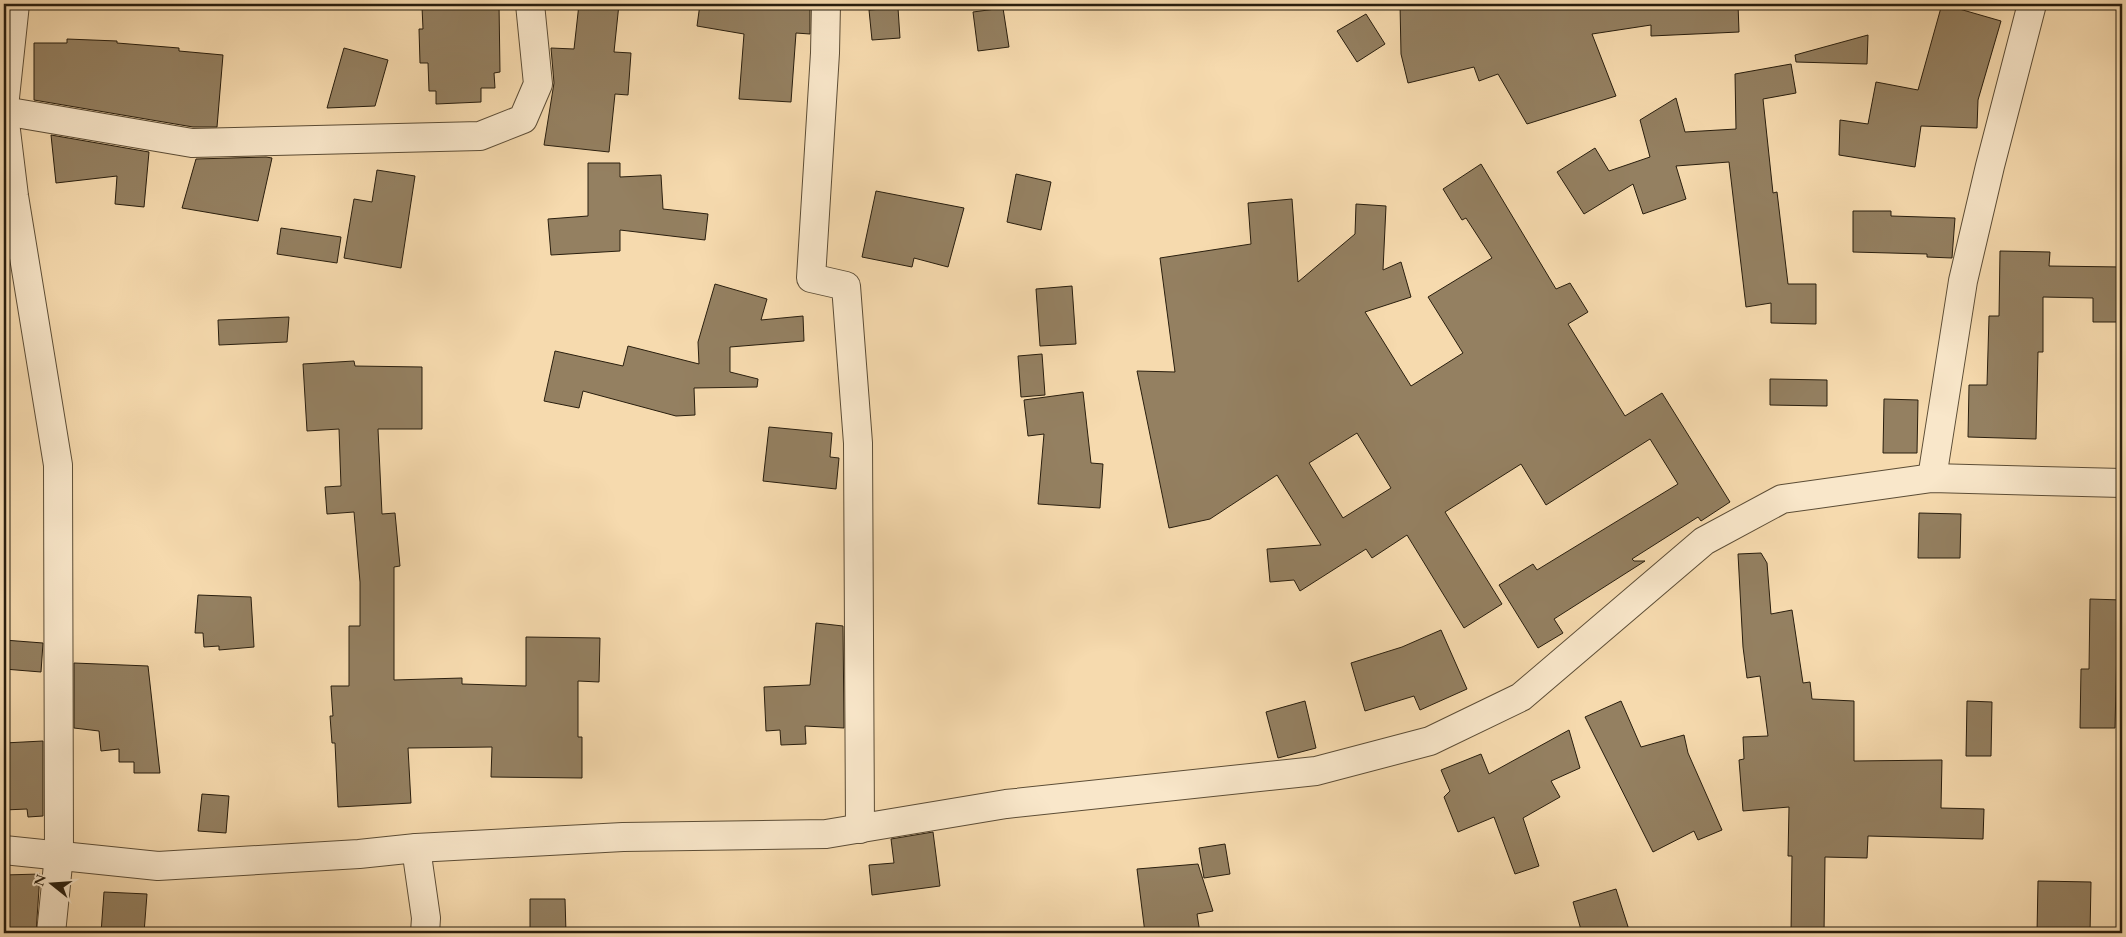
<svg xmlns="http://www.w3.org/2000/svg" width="2126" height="937" viewBox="0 0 2126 937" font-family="'EB Garamond',serif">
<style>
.building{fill:#948061;stroke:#291e0e;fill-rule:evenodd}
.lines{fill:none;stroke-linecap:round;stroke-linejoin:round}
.minor-casing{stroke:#5c4d36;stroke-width:30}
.minor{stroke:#f9e7ca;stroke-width:28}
</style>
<rect width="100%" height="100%" fill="#f6daae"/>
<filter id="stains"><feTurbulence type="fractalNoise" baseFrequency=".004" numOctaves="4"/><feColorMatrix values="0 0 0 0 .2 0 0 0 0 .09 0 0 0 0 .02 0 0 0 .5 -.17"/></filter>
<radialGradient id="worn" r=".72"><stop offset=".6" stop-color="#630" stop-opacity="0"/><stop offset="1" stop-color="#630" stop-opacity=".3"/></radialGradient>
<g class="building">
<path d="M 454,4 L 499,4 L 500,72 L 494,73 L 495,88 L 481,88 L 481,102 L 436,104 L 436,91 L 429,91 L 428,63 L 420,63 L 419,29 L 423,29 L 422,7 L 454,6 Z"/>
<path d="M 579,4 L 619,4 L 614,52 L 631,53 L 628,95 L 615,94 L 609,152 L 544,145 L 554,83 L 551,48 L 574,49 Z"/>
<path d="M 700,4 L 810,4 L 810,34 L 796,33 L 791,102 L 739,99 L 744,34 L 697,26 Z"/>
<path d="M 1400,4 L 1738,4 L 1739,32 L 1651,36 L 1651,25 L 1592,34 L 1616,96 L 1527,124 L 1498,74 L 1479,81 L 1474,67 L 1408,83 L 1401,54 Z"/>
<path d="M 1942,4 L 2001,21 L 1978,100 L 1977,128 L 1921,126 L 1915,167 L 1839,155 L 1840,120 L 1868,124 L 1876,82 L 1918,90 Z"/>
<path d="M 898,8 L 900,38 L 872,40 L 869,10 Z"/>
<path d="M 1003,8 L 1009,47 L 978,51 L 973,12 Z"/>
<path d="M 1366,14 L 1385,44 L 1357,62 L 1337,31 Z"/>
<path d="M 1868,35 L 1867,64 L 1796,62 L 1795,55 Z"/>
<path d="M 67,39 L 117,41 L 117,43 L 179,48 L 179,51 L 223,55 L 217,127 L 193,127 L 34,100 L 34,43 L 67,43 Z"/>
<path d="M 344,48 L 388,60 L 375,106 L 327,108 Z"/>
<path d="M 1791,64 L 1796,93 L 1763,99 L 1773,193 L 1777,192 L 1788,284 L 1816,284 L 1816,324 L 1771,323 L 1771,303 L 1746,307 L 1729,162 L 1676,166 L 1686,199 L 1643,214 L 1633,184 L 1584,214 L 1557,172 L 1595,148 L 1609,171 L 1650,157 L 1640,120 L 1676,98 L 1685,132 L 1736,129 L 1735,74 Z"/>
<path d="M 51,135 L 149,152 L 144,207 L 115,204 L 117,176 L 56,183 Z"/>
<path d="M 266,157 L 272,158 L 258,221 L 182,208 L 196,159 Z"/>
<path d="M 588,163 L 620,163 L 620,177 L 661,175 L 663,209 L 708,214 L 705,240 L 620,230 L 620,251 L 551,255 L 548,219 L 588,216 Z"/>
<path d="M 1481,164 L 1556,289 L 1570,283 L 1588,312 L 1568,324 L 1625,416 L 1662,393 L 1730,502 L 1701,521 L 1698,517 L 1632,559 L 1634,561 L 1645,561 L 1554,619 L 1563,633 L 1538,648 L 1499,585 L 1533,564 L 1537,570 L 1678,484 L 1650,439 L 1546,505 L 1521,464 L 1445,512 L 1502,604 L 1464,628 L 1407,535 L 1372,558 L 1366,549 L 1300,591 L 1294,580 L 1270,582 L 1267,549 L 1321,545 L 1277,475 L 1210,519 L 1169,528 L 1137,371 L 1175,372 L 1160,258 L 1251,244 L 1248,203 L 1292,199 L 1298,282 L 1355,234 L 1356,204 L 1386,206 L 1383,270 L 1401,262 L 1411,297 L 1365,312 L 1411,386 L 1463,353 L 1428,297 L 1492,258 L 1466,218 L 1462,220 L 1443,189 ZM 1357,433 L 1391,488 L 1343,518 L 1309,463 Z"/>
<path d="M 377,170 L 415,176 L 401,268 L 344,258 L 354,199 L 372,202 Z"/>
<path d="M 1016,174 L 1051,182 L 1041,230 L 1007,222 Z"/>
<path d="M 876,191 L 964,208 L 948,267 L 914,258 L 912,267 L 862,257 Z"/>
<path d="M 1853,211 L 1891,211 L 1891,216 L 1955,218 L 1952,258 L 1927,257 L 1927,254 L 1853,252 Z"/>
<path d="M 281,228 L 341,237 L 337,263 L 277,254 Z"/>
<path d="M 2000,251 L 2050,252 L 2049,266 L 2122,267 L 2122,322 L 2093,322 L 2093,298 L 2043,297 L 2043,352 L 2038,352 L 2036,439 L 1968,437 L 1969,385 L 1987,385 L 1989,316 L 1999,316 Z"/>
<path d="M 715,284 L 767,299 L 761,320 L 803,316 L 804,341 L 730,347 L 730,372 L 758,379 L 757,387 L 694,388 L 695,415 L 676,416 L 583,391 L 579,408 L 544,401 L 555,351 L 623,366 L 628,346 L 699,364 L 698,342 Z"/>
<path d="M 1072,286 L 1076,344 L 1040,346 L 1036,289 Z"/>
<path d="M 289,317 L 287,342 L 219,345 L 218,320 Z"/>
<path d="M 1042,354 L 1045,395 L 1021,397 L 1018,356 Z"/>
<path d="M 354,361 L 355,366 L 422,367 L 422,429 L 378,429 L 382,514 L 395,513 L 400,566 L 394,567 L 394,680 L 462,678 L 462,684 L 526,686 L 526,637 L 600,638 L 599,682 L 578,681 L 578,737 L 582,737 L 582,778 L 491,777 L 492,747 L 408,748 L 411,803 L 338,807 L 335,743 L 332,743 L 330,716 L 333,716 L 331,686 L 349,686 L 349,626 L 360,626 L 360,582 L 354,512 L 327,514 L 325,487 L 341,486 L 339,429 L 307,431 L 303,364 Z"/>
<path d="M 1770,379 L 1827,380 L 1827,406 L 1770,405 Z"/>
<path d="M 1083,392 L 1091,463 L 1103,464 L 1100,508 L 1038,504 L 1044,434 L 1028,436 L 1024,400 Z"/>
<path d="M 1884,399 L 1918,400 L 1917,453 L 1883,453 Z"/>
<path d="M 769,427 L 832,433 L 830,457 L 839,458 L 836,489 L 763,481 Z"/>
<path d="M 1919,513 L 1961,514 L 1960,558 L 1918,558 Z"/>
<path d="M 1761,553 L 1767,563 L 1771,614 L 1792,610 L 1803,683 L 1810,682 L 1812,699 L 1854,701 L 1854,761 L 1942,760 L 1941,808 L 1984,809 L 1983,839 L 1868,836 L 1867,858 L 1825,857 L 1824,933 L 1791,933 L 1792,856 L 1788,856 L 1789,807 L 1743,811 L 1739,760 L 1744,759 L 1743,737 L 1768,736 L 1760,676 L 1747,678 L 1743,647 L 1738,554 Z"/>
<path d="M 198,595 L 251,597 L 254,647 L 219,650 L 219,646 L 204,647 L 203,633 L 195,633 Z"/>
<path d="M 2090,599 L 2122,600 L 2121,644 L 2117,644 L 2115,728 L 2080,728 L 2081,669 L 2089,669 Z"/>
<path d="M 816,623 L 843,626 L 844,728 L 805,726 L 806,744 L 781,745 L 780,730 L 766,731 L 764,687 L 810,685 Z"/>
<path d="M 1441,630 L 1467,689 L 1420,710 L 1414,696 L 1365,711 L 1351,663 L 1402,647 Z"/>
<path d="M 4,640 L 43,643 L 41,672 L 4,669 Z"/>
<path d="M 74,663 L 148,666 L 160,773 L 134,773 L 134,762 L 119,762 L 119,749 L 101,751 L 99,731 L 74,728 Z"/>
<path d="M 1305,701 L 1316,748 L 1278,758 L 1266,712 Z"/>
<path d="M 1621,701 L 1641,747 L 1684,735 L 1688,753 L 1722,830 L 1698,840 L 1694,831 L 1653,852 L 1585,717 Z"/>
<path d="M 1967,701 L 1992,702 L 1991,756 L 1966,756 Z"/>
<path d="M 1569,730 L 1580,768 L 1551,781 L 1560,797 L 1523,818 L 1539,866 L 1515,874 L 1494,817 L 1458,832 L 1444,797 L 1450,791 L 1441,770 L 1481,754 L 1489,774 Z"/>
<path d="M 43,741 L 43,816 L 28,817 L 27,809 L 4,810 L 4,743 Z"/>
<path d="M 202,794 L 229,796 L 226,833 L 198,831 Z"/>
<path d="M 933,832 L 940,886 L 872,895 L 869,865 L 894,863 L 891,839 Z"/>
<path d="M 1225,844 L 1230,874 L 1204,878 L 1199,848 Z"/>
<path d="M 1198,864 L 1213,911 L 1197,914 L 1200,933 L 1145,933 L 1137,869 Z"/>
<path d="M 40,874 L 36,933 L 4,933 L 4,875 Z"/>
<path d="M 2038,881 L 2091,882 L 2090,933 L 2037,933 Z"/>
<path d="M 1616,889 L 1630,933 L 1582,933 L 1573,902 Z"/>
<path d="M 104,892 L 147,894 L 144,933 L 101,933 Z"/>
<path d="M 530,899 L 565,899 L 566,933 L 530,933 Z"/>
</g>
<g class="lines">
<defs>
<g id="minor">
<path d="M 826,4 L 825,53 L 811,278 L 846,286 L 858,443 L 860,829"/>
<path d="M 4,107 L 15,4"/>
<path d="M 4,111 L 192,143 L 480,136 L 523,119 L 538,84 L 530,4"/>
<path d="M 4,114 L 14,196 L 58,465 L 59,855 L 51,933"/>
<path d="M 1932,478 L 1963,281 L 1990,166 L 2032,4"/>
<path d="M 416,848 L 426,918 L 425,933"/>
<path d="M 4,850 L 158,866 L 359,854 L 416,848 L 623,837 L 826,834 L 1006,804 L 1316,771 L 1430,741 L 1521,697 L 1704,541 L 1782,499 L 1932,478 L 2122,483"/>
</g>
</defs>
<use href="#minor" class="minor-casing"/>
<use href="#minor" class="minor"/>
</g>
<rect width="2126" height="937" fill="none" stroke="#f6daae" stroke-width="20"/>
<rect x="5" y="5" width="2116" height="927" fill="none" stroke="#291e0e" stroke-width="2.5"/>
<rect x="10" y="10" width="2106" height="917" fill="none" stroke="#291e0e"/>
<g transform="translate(52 884) rotate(287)" stroke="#f9e7ca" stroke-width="4" paint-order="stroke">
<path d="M0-4L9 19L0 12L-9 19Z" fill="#291e0e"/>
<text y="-8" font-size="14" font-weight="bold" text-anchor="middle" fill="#291e0e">N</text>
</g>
<rect width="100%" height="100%" filter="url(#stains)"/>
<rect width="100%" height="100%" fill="url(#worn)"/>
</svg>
